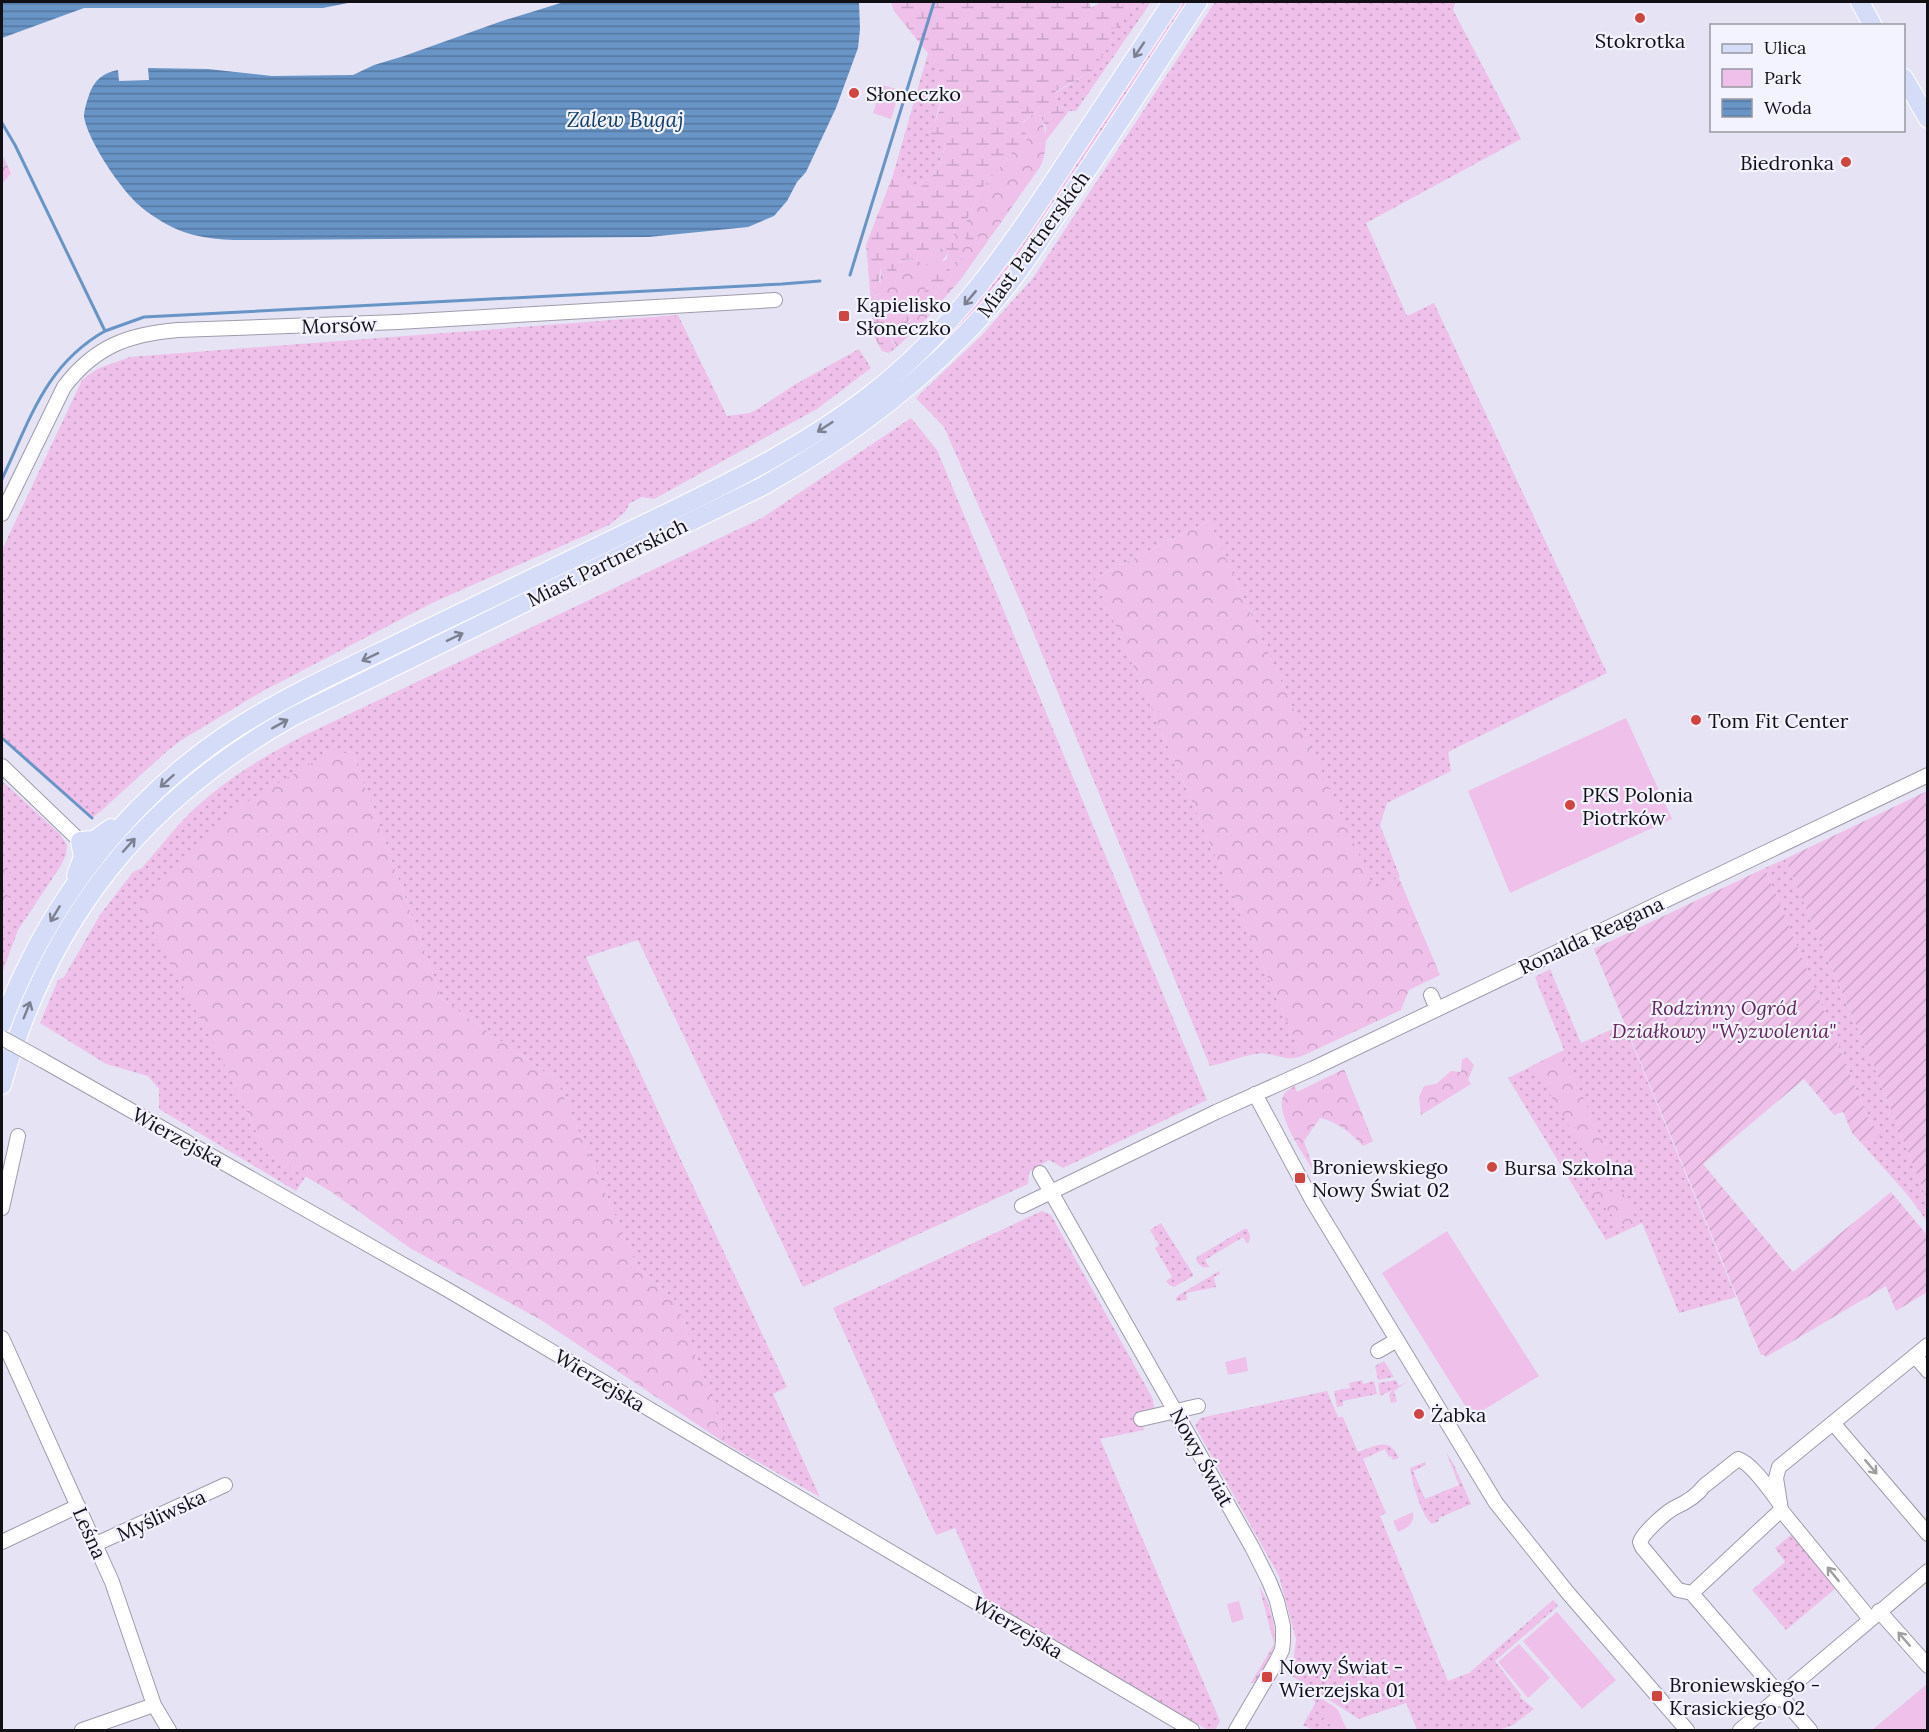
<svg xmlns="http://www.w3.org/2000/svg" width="1929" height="1732" viewBox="0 0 1929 1732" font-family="Lora,serif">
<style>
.grass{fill:url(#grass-dots)}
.forest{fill:url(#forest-crowns)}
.wetland{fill:url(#wetland-marsh)}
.park{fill:#eec0ea}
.garden{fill:url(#garden-furrows)}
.water{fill:url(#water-rules)}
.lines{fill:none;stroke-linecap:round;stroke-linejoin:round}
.stream{stroke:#6994c6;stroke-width:3}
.minor-casing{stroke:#9e9cab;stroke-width:16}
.major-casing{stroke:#fff;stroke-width:20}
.minor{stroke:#fff;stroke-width:14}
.major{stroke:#d4dcf7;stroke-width:18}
.minor-bridge-casing{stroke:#9e9cab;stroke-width:16;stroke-linecap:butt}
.minor-bridge{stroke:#fff;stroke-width:14}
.oneway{stroke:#7c8091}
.oneway2{stroke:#9f9fa1}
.poi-dot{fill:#d2443f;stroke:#f3f2ff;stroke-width:2}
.labels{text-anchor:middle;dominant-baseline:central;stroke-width:4.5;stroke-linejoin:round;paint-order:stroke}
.poi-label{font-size:20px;fill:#101015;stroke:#f3f2ff;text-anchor:start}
.street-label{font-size:20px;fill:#101015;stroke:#f3f2ff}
.park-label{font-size:20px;font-style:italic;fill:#622560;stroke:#f3f2ff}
.water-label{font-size:21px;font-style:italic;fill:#103d6c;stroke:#f3f2ff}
</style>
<defs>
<pattern id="grass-dots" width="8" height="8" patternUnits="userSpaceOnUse" patternTransform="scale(1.5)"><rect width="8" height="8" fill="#eec0ea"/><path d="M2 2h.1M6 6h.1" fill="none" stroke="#cba4c8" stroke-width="1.8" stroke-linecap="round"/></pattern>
<pattern id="forest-crowns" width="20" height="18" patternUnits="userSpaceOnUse" patternTransform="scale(1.5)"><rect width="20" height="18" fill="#eec0ea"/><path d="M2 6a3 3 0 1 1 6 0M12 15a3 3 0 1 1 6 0" fill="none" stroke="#cba4c8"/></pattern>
<pattern id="wetland-marsh" width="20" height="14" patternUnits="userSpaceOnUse" patternTransform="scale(1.5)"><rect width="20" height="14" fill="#eec0ea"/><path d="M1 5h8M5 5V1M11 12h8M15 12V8" fill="none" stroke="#cba4c8"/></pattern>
<pattern id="garden-furrows" width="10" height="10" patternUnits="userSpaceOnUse" patternTransform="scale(1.5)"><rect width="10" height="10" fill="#eec0ea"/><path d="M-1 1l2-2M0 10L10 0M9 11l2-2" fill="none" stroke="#cba4c8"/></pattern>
<pattern id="water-rules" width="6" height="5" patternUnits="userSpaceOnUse" patternTransform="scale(1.5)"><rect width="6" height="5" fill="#6994c6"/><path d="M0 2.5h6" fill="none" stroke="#5577a0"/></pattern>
</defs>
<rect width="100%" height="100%" fill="#e6e4f4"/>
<g class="grass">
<path d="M 1140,2 L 1151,2 L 1076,111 L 1069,111 L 1059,106 L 1055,93 L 1092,71 L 1104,29 L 1134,9 Z"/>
<path d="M 1179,2 L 1190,2 L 995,291 L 907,380 L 903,376 Z"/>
<path d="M 1215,2 L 1455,2 L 1453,10 L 1521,139 L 1366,223 L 1407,316 L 1434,303 L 1607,673 L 1448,752 L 1451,771 L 1387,803 L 1380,825 L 1400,877 L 1374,889 L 1209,521 L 1095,578 L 1302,1056 C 1283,1063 1274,1051 1256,1054 C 1241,1056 1225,1063 1210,1066 L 1025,612 L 944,427 L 916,398 L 982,335 L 1033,278 Z"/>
<path d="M 928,53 L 940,68 L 935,82 L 942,97 L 931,134 L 945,145 C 941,165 934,182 915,190 L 907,185 L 902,175 L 893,175 Z"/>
<path d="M 678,315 L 727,416 L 750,413 L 759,408 L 796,384 L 859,349 L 871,368 L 817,409 L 654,499 L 642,497 L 630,503 L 625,512 L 609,525 L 434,602 L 261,692 L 180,741 L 166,752 L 102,810 L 92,818 L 2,738 L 2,550 L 82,380 L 97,369 L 130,357 Z"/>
<path d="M 872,408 L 757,482 L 344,683 L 135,829 L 2,1062 L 2,1043 L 28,975 L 98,862 L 167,789 L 245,730 Z"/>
<path d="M 911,418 L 937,450 L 1207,1100 L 1063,1168 L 1049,1160 L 1029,1172 L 1028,1184 L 803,1287 L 638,940 L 586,957 L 787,1387 L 773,1394 L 820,1497 L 728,1445 L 676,1301 L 638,1268 L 557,1081 L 442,999 L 353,754 L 230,1075 L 266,1153 L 306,1176 L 296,1191 L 159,1109 L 159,1089 L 148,1076 L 106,1064 L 40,1023 L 58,980 L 64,977 L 100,915 L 133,872 L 142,868 C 156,852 169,835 184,819 C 218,784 262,757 305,735 L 762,518 Z"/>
<path d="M 2,781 L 60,834 L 67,845 L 66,855 L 60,867 L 18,930 L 2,973 Z"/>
<path d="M 1785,859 L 1877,1074 L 1927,1200 L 1927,1221 L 1906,1193 L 1864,1146 L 1880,1133 L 1869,1120 L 1765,868 Z"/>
<path d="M 1550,969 L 1581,1043 L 1624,1024 L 1736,1297 L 1679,1313 L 1642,1223 L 1606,1240 L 1508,1078 L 1564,1050 L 1535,977 Z"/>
<path d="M 1042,1211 L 1051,1215 L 1153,1399 L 1154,1411 L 1139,1413 L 1144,1430 L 1100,1439 L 1220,1721 L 1215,1730 L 1208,1730 L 987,1602 L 955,1528 L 936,1535 L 833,1308 Z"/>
<path d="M 1161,1223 L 1193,1274 L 1193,1276 L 1174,1287 L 1169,1285 L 1166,1281 L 1172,1277 L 1155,1248 L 1159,1245 L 1150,1230 Z"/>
<path d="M 1244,1229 L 1247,1229 C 1250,1234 1252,1239 1247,1244 L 1243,1237 L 1205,1260 L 1209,1267 C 1202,1269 1199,1265 1196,1260 L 1197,1257 Z"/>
<path d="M 1219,1271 L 1220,1274 L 1214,1277 L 1216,1287 L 1186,1293 L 1187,1300 L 1176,1301 L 1176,1298 L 1179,1295 Z"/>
<path d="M 1384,1361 L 1394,1377 L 1378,1380 L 1375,1366 Z"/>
<path d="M 1362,1380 L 1363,1384 L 1374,1381 L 1377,1394 L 1343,1401 L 1343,1406 L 1337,1407 L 1334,1391 L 1350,1388 L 1349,1383 Z"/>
<path d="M 1396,1380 L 1399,1386 L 1408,1381 L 1394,1391 L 1397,1402 L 1391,1403 L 1389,1394 L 1393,1390 L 1380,1396 L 1378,1383 Z"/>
<path d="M 1327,1391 L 1338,1417 L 1343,1417 L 1358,1452 C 1376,1446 1389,1436 1399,1458 L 1393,1460 L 1391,1456 L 1389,1457 L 1385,1449 L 1363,1459 L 1386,1513 L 1380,1516 L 1448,1681 L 1469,1673 L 1553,1600 L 1558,1606 L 1495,1661 L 1521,1695 L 1520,1697 L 1534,1709 L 1513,1725 L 1499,1730 L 1417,1730 L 1406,1703 L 1359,1719 L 1284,1671 L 1294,1656 L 1296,1639 L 1279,1576 L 1195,1426 L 1200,1418 Z"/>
<path d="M 1446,1452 L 1454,1465 L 1471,1504 L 1439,1518 L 1439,1521 L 1432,1524 C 1421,1515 1412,1482 1410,1468 L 1425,1462 L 1426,1465 L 1413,1471 L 1425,1499 L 1459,1485 Z"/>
<path d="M 1792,1534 L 1836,1588 L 1786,1630 L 1752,1590 L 1785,1562 L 1775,1548 Z"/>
<path d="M 1259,1586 C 1271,1605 1279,1632 1272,1654 C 1269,1664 1261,1674 1256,1683 L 1251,1683 L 1274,1644 Z"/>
<path d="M 1314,1694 L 1332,1705 L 1323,1720 L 1340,1730 L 1313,1730 L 1303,1725 L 1315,1704 L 1315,1701 L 1311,1697 Z"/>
</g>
<g class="forest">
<path d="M 1034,113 L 1040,115 C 1047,131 1048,151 1040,167 L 961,279 L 928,317 L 897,347 L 888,334 L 899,324 L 910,322 L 911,318 L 908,312 L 888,313 L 878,306 L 874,296 L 880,294 L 881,266 L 887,270 C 908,259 904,256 928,264 L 932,252 L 941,248 L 949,251 C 946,258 941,261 938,268 C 933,277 932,289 929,299 L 952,276 L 949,268 L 954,262 L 952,242 L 955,230 L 964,226 L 983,187 L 1015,149 L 1027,138 L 1023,123 Z"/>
<path d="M 2,154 L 11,173 L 2,184 Z"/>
<path d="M 1209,521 L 1374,888 L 1399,878 L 1440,975 L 1409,990 L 1401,1010 L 1302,1056 L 1095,578 Z"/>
<path d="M 332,751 L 353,754 L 442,999 L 557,1081 L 638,1268 L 676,1301 L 728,1445 L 541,1320 L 410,1248 L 330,1191 L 266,1153 L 230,1075 L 139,904 L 235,809 Z"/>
<path d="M 2,863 L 6,864 L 11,876 L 3,887 L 3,893 L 7,895 L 14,903 L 3,912 Z"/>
<path d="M 1562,1051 L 1615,1168 L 1590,1162 L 1533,1065 Z"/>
<path d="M 1467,1057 L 1474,1065 L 1468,1080 L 1471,1084 L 1421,1115 L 1419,1097 L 1424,1086 L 1436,1084 L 1451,1071 L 1461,1072 L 1462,1060 Z"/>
<path d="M 1344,1069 L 1373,1141 L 1363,1146 C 1351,1133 1338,1122 1320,1118 L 1304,1141 L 1315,1173 C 1305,1157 1273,1112 1284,1094 C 1286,1091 1291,1088 1295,1086 L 1297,1092 Z"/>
<path d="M 1583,1186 L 1624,1194 L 1637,1221 L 1627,1227 L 1617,1226 L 1612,1215 Z"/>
</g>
<path class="wetland" d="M 891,2 L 1089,2 L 1091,8 L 1098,4 L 1098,2 L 1140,2 L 1117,28 L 1104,29 L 1110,44 L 1092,71 L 1055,92 L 1059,106 L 1069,111 L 1044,143 L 1046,128 L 1040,115 L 1034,113 L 1023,122 L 1027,138 L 1025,148 L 1015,149 L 983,187 L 964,226 L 972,230 L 979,238 L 973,245 L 955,230 L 952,242 L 966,256 L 958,262 L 954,262 L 949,268 L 952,276 L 929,299 L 924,296 L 925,288 L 941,262 L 946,260 L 949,251 L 941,248 L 932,252 L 928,265 C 916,260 907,255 897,265 L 896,274 L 891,276 L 887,270 L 881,266 L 879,281 L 884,292 L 874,296 L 878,306 L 888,313 L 903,309 L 908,312 L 911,318 L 906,324 L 899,324 L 889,334 L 892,342 L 897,347 L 889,353 L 882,351 L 874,336 L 866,245 L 893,175 L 902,175 L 907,185 L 915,190 C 933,182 942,165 945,145 L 930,134 L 939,111 L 942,97 L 935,82 L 940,68 L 894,11 Z"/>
<g class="park">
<path d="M 882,85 L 900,90 L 891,119 L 873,113 Z"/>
<path d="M 1626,718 L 1672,819 L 1510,893 L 1468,791 Z"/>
<path d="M 1447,1231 L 1539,1376 L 1472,1417 L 1382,1273 Z"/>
<path d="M 1246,1357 L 1248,1371 L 1228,1375 L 1225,1362 Z"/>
<path d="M 1413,1512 C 1415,1524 1407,1528 1398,1532 L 1393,1521 Z"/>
<path d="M 1239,1601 L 1244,1619 L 1232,1623 L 1227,1604 Z"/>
<path d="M 1557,1612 L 1616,1680 L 1582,1709 L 1523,1641 Z"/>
<path d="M 1519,1644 L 1550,1678 L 1528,1698 L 1498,1662 Z"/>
<path d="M 1927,1684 L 1927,1730 L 1872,1730 Z"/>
<path d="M 1332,1705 L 1338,1710 L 1347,1730 L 1340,1730 L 1323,1720 Z"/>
</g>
<g class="garden">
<path d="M 1927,791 L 1927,1200 L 1877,1074 L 1785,859 Z"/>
<path d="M 1765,868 L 1869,1120 L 1881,1134 L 1864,1146 L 1852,1133 L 1843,1112 L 1834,1115 L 1804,1079 L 1703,1164 L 1793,1272 L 1891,1192 L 1927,1235 L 1927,1292 L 1896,1311 L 1886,1286 L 1766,1357 L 1764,1355 L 1761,1355 L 1594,949 Z"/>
</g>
<g class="water">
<path d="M 2,2 L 353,2 L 323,8 L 84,8 L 2,38 Z"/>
<path d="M 564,2 L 859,2 L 860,29 L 858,48 L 836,108 L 806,172 L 797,182 L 787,201 L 774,216 L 748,227 L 649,237 L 269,240 C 236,240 200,242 170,226 C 160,221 148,213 140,206 C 121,190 88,141 84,117 C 84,110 87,101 89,95 C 94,80 103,73 118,70 L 119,81 L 149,80 L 148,68 L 208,69 L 272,76 L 353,75 L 374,65 L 404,56 L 502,21 Z"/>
</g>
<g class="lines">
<g class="stream">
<path d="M 2,123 L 15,145 L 105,331 L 144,317 L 782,284 L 820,281"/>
<path d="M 850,275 L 934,2"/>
<path d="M 2,479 C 30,420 45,365 105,331"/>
<path d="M 2,738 L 92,818"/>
</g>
<defs>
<g id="minor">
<path d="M 2,514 L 64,387 C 95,346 129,334 178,330 L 398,322 L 775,300"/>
<path d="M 2,766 L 80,841"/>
<path d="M 1431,995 L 1437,1009"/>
<path d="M 42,1060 L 448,1290 L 1192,1730"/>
<path d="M 1255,1094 L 1312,1200 L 1496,1503 L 1568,1593 L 1687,1730"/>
<path d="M 1022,1206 L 1051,1192 L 1040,1173"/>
<path d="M 2,1208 L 18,1136"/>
<path d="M 2,1338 L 112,1582 L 154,1705 L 169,1730"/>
<path d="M 1378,1351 L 1397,1340"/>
<path d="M 1915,1356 L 1928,1371"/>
<path d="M 1141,1419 L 1198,1406"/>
<path d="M 1833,1423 L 1928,1534"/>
<path d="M 1780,1504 C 1771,1492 1752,1463 1738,1459 L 1704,1486 C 1696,1497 1685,1503 1674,1508 C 1665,1513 1643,1533 1640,1542 L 1642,1547 L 1678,1590 L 1692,1593 L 1695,1597 L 1810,1730"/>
<path d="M 1781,1510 L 1870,1619"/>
<path d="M 2,1542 L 78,1506"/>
<path d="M 96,1544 L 225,1485"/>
<path d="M 1692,1593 L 1781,1510 L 1776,1478 L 1779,1467 L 1928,1345"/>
<path d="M 1879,1611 L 1928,1666"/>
<path d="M 82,1730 L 154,1705"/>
<path d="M 1236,1730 L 1276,1662 L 1282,1650 L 1283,1641 L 1283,1626 L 1277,1601 L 1269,1581 L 1252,1547 L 1051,1192 L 1216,1112 L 1314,1068 L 1928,775"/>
<path d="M 1740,1730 L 1928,1571"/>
</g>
<g id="major">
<path d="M 1860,2 L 1873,26"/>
<path d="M 1904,78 L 1928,119"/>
<path d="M 76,875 L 83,857 L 80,841 L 94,840 L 111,828"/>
<path d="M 2,1024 C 47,903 129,797 238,727 C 296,690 361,662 423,631 C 505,592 587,552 669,512 C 739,478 808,443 870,395 C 954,330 1013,244 1070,156 C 1104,104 1138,53 1172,2"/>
<path d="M 2,1085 C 49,919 143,800 294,716 L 763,486 C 849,438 926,380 991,306 C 1019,274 1041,238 1065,203 C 1111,136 1154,68 1198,2"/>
</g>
</defs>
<use href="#minor" class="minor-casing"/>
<use href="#major" class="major-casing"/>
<use href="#minor" class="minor"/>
<use href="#major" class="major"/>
<defs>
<path id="minor-bridge" d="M 2,1038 L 42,1060"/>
</defs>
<use href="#minor-bridge" class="minor-bridge-casing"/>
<use href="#minor-bridge" class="minor-bridge"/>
</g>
<defs><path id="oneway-shaft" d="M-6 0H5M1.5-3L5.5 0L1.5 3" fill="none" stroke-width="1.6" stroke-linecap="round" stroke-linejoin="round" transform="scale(1.5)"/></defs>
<g class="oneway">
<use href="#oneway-shaft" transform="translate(1139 50) rotate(124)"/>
<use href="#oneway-shaft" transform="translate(970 298) rotate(130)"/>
<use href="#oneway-shaft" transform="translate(825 427) rotate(147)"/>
<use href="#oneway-shaft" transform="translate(455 637) rotate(-26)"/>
<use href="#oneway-shaft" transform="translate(370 657) rotate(154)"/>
<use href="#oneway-shaft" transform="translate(280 724) rotate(-29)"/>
<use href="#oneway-shaft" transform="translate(167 781) rotate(138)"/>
<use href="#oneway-shaft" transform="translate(129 845) rotate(-48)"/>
<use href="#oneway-shaft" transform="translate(55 914) rotate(121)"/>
<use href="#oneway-shaft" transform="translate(27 1010) rotate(-68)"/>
</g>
<g class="oneway2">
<use href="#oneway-shaft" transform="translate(1871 1467) rotate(50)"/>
<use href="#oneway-shaft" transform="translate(1833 1574) rotate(-129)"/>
<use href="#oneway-shaft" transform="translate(1904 1639) rotate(-131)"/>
</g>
<g class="poi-dot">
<circle cx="1640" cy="18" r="6"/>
<circle cx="854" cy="93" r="6"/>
<circle cx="1846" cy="162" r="6"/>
<rect x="838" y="310" width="12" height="12" rx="3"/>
<circle cx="1696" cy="720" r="6"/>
<circle cx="1570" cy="805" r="6"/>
<circle cx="1492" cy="1167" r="6"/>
<rect x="1294" y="1172" width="12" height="12" rx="3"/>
<circle cx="1419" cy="1414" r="6"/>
<rect x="1261" y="1671" width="12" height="12" rx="3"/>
<rect x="1651" y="1690" width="12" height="12" rx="3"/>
</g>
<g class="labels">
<g class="poi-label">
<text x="1640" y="40" text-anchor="middle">Stokrotka</text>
<text x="866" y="93">Słoneczko</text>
<text x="1834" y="162" text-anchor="end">Biedronka</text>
<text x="856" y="304">Kąpielisko<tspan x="856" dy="23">Słoneczko</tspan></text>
<text x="1708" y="720">Tom Fit Center</text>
<text x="1582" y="794">PKS Polonia<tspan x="1582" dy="23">Piotrków</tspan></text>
<text x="1312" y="1166">Broniewskiego<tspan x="1312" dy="23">Nowy Świat 02</tspan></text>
<text x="1504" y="1167">Bursa Szkolna</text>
<text x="1431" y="1414">Żabka</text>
<text x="1279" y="1666">Nowy Świat -<tspan x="1279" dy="23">Wierzejska 01</tspan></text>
<text x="1669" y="1684">Broniewskiego -<tspan x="1669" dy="23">Krasickiego 02</tspan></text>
</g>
<g class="street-label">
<text transform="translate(1033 244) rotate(-54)">Miast Partnerskich</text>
<text transform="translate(339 325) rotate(-2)">Morsów</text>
<text transform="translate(607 562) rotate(-26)">Miast Partnerskich</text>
<text transform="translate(1591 935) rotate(-25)">Ronalda Reagana</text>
<text transform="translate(178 1137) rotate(29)">Wierzejska</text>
<text transform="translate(600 1380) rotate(31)">Wierzejska</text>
<text transform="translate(1202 1457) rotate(61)">Nowy Świat</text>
<text transform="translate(161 1515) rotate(-25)">Myśliwska</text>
<text transform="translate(90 1533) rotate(66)">Leśna</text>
<text transform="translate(1018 1627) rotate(31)">Wierzejska</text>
</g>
<g class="park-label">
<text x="1724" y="1007">Rodzinny Ogród<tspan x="1724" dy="23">Działkowy "Wyzwolenia"</tspan></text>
</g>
<g class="water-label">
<text x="625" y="119">Zalew Bugaj</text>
</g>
</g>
<rect width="1929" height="1732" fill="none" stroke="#101015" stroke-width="6"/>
<rect x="1710" y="24" width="195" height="108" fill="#f3f2ff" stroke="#9898a1" stroke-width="1.5"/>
<rect x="1722" y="44" width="30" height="9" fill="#d4dcf7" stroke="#9898a1" stroke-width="1.5"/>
<text x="1764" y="54" font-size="18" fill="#101015">Ulica</text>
<rect x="1722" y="69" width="30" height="18" fill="#eec0ea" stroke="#9898a1" stroke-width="1.5"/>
<text x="1764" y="84" font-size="18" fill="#101015">Park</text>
<rect x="1722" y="99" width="30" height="18" fill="url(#water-rules)" stroke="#9898a1" stroke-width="1.5"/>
<text x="1764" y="114" font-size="18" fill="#101015">Woda</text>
</svg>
